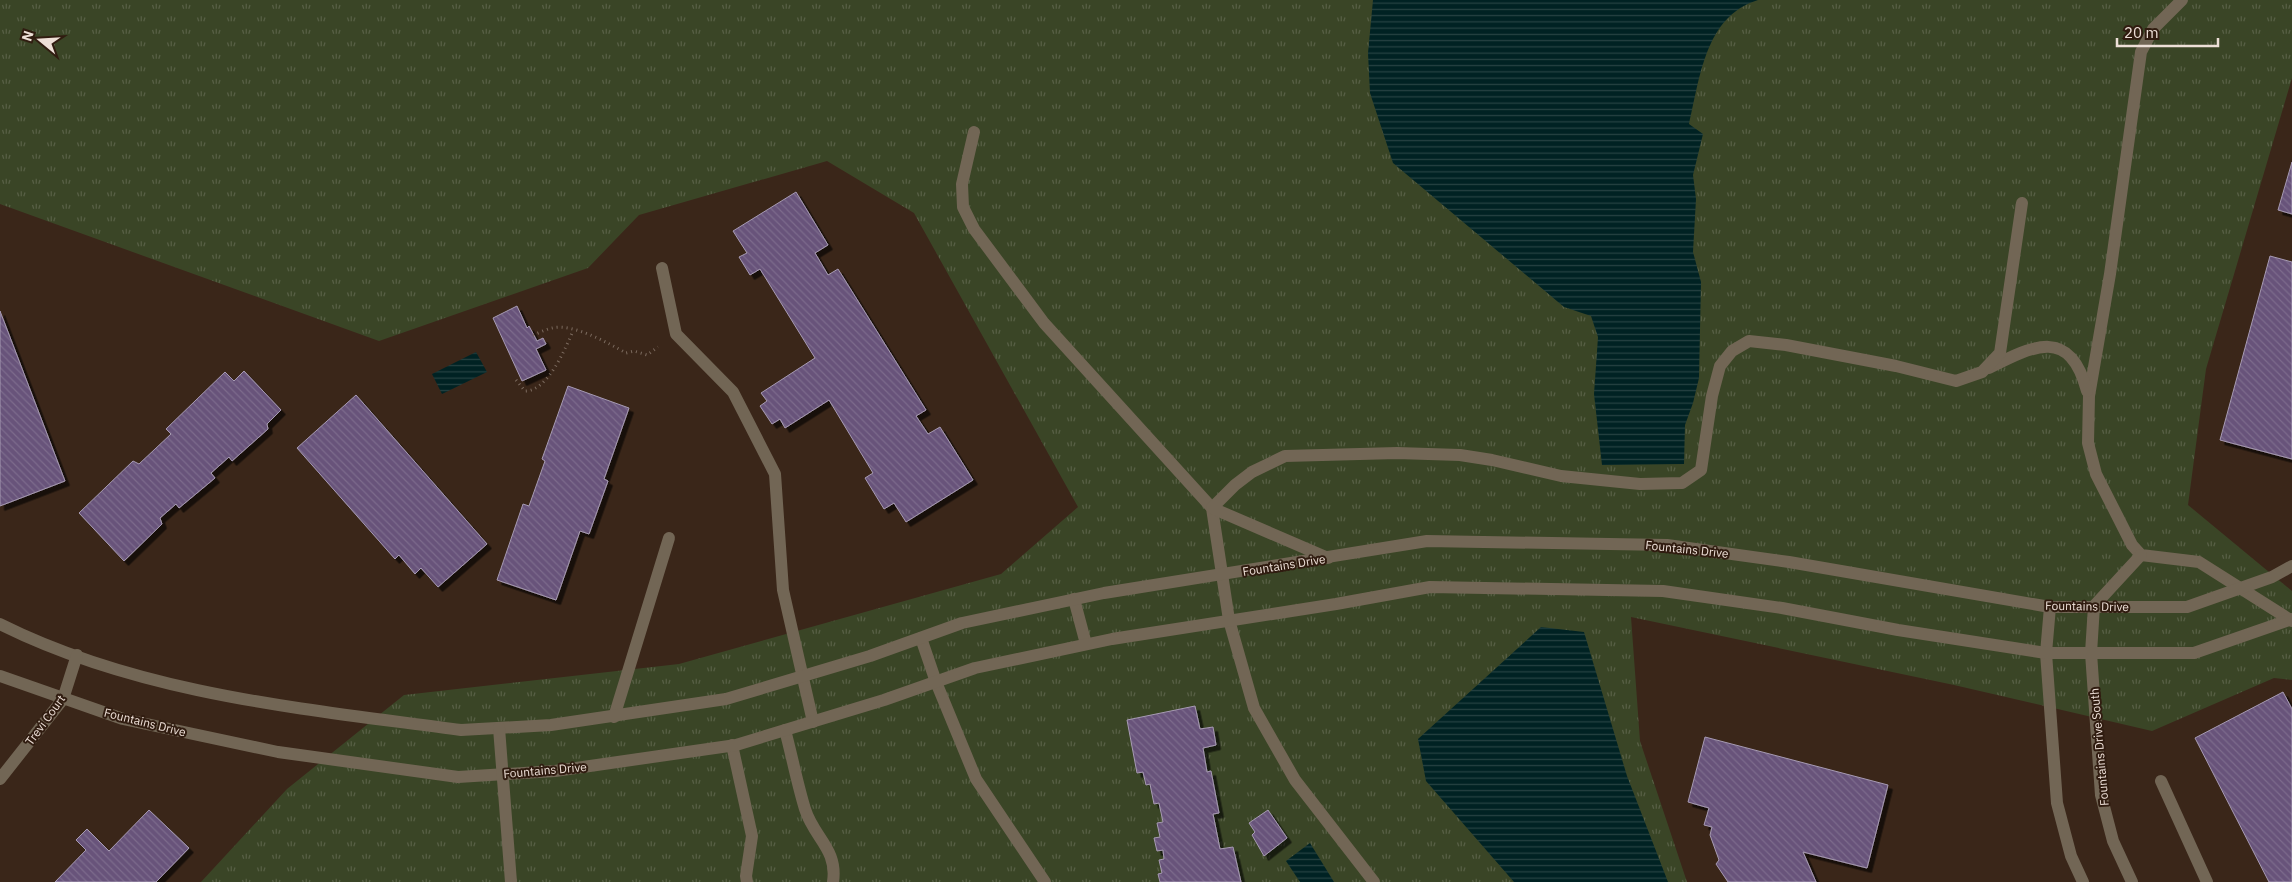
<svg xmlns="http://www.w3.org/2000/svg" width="2292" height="882" viewBox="0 0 2292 882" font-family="'IBM Plex Sans',sans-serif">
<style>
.grass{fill:url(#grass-tufts)}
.water{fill:url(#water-rules)}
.building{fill:url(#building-back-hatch);stroke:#a79bb3;filter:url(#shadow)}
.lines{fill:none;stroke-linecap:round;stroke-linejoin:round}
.path{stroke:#7d6c60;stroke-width:3;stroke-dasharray:1 4;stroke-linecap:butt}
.service{stroke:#726655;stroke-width:12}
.minor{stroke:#726655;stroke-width:12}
.labels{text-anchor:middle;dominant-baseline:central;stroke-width:4;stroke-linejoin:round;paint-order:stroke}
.street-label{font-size:12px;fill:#eddfd7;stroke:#301c10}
</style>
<defs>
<pattern id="grass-tufts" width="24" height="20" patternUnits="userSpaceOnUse" patternTransform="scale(1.25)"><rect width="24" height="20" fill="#3a4526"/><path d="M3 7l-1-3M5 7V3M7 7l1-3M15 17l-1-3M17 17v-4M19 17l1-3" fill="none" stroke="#575f45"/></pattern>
<pattern id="water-rules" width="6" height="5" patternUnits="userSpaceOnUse" patternTransform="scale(1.25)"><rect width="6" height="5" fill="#002223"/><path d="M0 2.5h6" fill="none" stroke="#264242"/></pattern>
<pattern id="building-back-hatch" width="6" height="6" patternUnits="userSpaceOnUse" patternTransform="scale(1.25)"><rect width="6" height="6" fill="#67537a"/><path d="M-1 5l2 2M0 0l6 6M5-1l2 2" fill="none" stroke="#7d6b8c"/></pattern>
<filter id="shadow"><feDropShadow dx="4.5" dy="4.5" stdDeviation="0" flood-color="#0009"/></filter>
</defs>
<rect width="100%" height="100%" fill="#3a2619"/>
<path class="grass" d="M 0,0 L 2292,0 L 2292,78 L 2206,369 L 2188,505 L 2292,591 L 2292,680 L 2274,678 L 2152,731 L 1954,685 L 1631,617 L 1640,741 L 1687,882 L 201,882 L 287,789 L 404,695 L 679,664 L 1001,574 L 1078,507 L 914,213 L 827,161 L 639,215 L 588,268 L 379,341 L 0,204 Z"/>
<g class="water">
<path d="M 1373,0 L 1758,0 C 1705,16 1700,78 1689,124 L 1703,134 L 1693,175 L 1696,199 L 1693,252 L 1701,282 L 1699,378 L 1693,403 L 1685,425 L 1684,464 L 1602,465 L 1594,394 L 1598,337 L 1591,316 L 1564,307 L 1393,163 L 1370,93 L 1368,53 Z"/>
<path d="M 476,352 L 487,372 L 442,394 L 432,374 Z"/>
<path d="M 1541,627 L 1584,632 L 1627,776 L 1668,882 L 1514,882 L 1426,781 L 1418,739 Z"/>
<path d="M 1310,843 L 1334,882 L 1300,882 L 1286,861 Z"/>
</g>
<g class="building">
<path d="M 2292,162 L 2292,214 L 2278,210 Z"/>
<path d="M 796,192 L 828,245 L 815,253 L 828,275 L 838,269 L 926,410 L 916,416 L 928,434 L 940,427 L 973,480 L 906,522 L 894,503 L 884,509 L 865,478 L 873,473 L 829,400 L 785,428 L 780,419 L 772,424 L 760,406 L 767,401 L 761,393 L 815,358 L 760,269 L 750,275 L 739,257 L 747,253 L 733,231 Z"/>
<path d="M 2270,256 L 2292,262 L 2292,459 L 2220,440 Z"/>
<path d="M 517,306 L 527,328 L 529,326 L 537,341 L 543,338 L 546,344 L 536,349 L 546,370 L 522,381 L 493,318 Z"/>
<path d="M 0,311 L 65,481 L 0,506 Z"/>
<path d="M 244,371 L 281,410 L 267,424 L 268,429 L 232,461 L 229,457 L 211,473 L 215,478 L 179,508 L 176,504 L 160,518 L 162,524 L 124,561 L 79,513 L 133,461 L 139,464 L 171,434 L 166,429 L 225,372 L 234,381 Z"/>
<path d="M 568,386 L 629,408 L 604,479 L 608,481 L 589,534 L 580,531 L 556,600 L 497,580 L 523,504 L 529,506 L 545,461 L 542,459 Z"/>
<path d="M 356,395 L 487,544 L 438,587 L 421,568 L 415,574 L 399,555 L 395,559 L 297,448 Z"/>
<path d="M 2283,692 L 2292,709 L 2292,882 L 2269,882 L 2195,738 Z"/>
<path d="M 1195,706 L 1200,729 L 1213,727 L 1216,745 L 1203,748 L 1207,772 L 1211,771 L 1219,813 L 1213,814 L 1220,849 L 1233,847 L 1241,882 L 1160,882 L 1158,874 L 1162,873 L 1159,860 L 1164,859 L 1163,850 L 1157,851 L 1154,838 L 1160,837 L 1157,823 L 1163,822 L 1159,803 L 1154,804 L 1150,784 L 1146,785 L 1143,772 L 1137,773 L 1127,720 Z"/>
<path d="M 1705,737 L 1888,785 L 1867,868 L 1803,852 L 1816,882 L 1728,882 L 1716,864 L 1719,860 L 1710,835 L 1712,827 L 1704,825 L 1709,808 L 1688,802 Z"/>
<path d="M 149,810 L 189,848 L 156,882 L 55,882 L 86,850 L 76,840 L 87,829 L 109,851 Z"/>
<path d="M 1268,810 L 1287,838 L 1264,856 L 1252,835 L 1255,832 L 1249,823 Z"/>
</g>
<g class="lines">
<g class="path">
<path d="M 533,335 C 539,333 546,329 552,328 C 573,323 608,343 626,353 L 634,351 L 647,355 L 658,347"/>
<path d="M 516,380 L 525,391 C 548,391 565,349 573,331"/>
</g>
<g class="service">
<path d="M 2182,0 L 2153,29 L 2141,52 L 2110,274 L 2089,396 L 2088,443 L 2096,474 L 2132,545 L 2141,555 L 2199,562 L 2292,621"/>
<path d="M 974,132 L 962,184 L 963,207 L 974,229 L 1044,323 L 1212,508 L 1229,620 L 1254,708 L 1295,780 L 1374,882"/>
<path d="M 662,268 L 676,334 L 733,392 L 775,474 L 783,590 L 813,722"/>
<path d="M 1989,368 C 2034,345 2070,327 2087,391"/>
<path d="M 1328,558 L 1212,508 L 1235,485 L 1252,472 L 1285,456 L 1397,453 L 1460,455 L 1492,460 L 1561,476 L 1640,484 L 1682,483 L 1701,470 L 1712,396 L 1720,366 L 1732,351 L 1749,341 L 1786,345 L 1896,366 L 1956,381 L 1982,372 L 2000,353 L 2022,203"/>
<path d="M 2094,606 L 2141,555"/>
<path d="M 921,638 L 936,682 L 976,779 L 1045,882"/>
<path d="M 614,717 L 669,538"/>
<path d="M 785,730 C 792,756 797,783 805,809 C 814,838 838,849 833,882"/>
<path d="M 732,745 L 752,836 L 746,876 L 747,882"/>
<path d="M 2161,781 L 2207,882"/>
</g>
<g class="minor">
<path d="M 1074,599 L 1086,644"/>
<path d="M 2094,606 L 2091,653 L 2101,795 L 2113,841 L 2132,882"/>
<path d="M 2050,607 L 2046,653 L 2057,803 L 2071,856 L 2083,882"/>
<path d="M 0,624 C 142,695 306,709 461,730 L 551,725 L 726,699 L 870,656 L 962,623 L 1104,593 L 1427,541 L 1667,545 L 1789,562 L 2050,607 L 2187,607 L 2272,577 L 2292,566"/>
<path d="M 0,676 L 123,719 L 278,752 L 458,777 L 555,771 L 736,745 L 884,700 L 975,668 L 1112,639 L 1336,604 L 1430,587 L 1663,591 L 1782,608 L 1898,630 L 2046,653 L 2194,653 L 2292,619"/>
<path d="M 499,728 L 511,882"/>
<path d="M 0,779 L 63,699 L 77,655"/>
</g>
</g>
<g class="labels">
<g class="street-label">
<text transform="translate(1687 549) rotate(6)">Fountains Drive</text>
<text transform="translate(1284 565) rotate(-9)">Fountains Drive</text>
<text transform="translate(2087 606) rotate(1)">Fountains Drive</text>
<text transform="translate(45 720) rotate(-54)">Trevi Court</text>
<text transform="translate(145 722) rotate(14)">Fountains Drive</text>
<text transform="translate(2099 747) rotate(-95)">Fountains Drive South</text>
<text transform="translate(545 770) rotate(-5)">Fountains Drive</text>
</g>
</g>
<g transform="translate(40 40) rotate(288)" stroke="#301c10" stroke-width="4" paint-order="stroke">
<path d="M0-4L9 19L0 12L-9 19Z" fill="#eddfd7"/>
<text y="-8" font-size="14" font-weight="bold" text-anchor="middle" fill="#eddfd7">N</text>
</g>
<path d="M2117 38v8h101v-8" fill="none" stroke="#eddfd7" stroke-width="2.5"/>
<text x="2124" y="38" font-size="15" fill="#eddfd7" stroke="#301c10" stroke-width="4" paint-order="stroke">20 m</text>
</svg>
